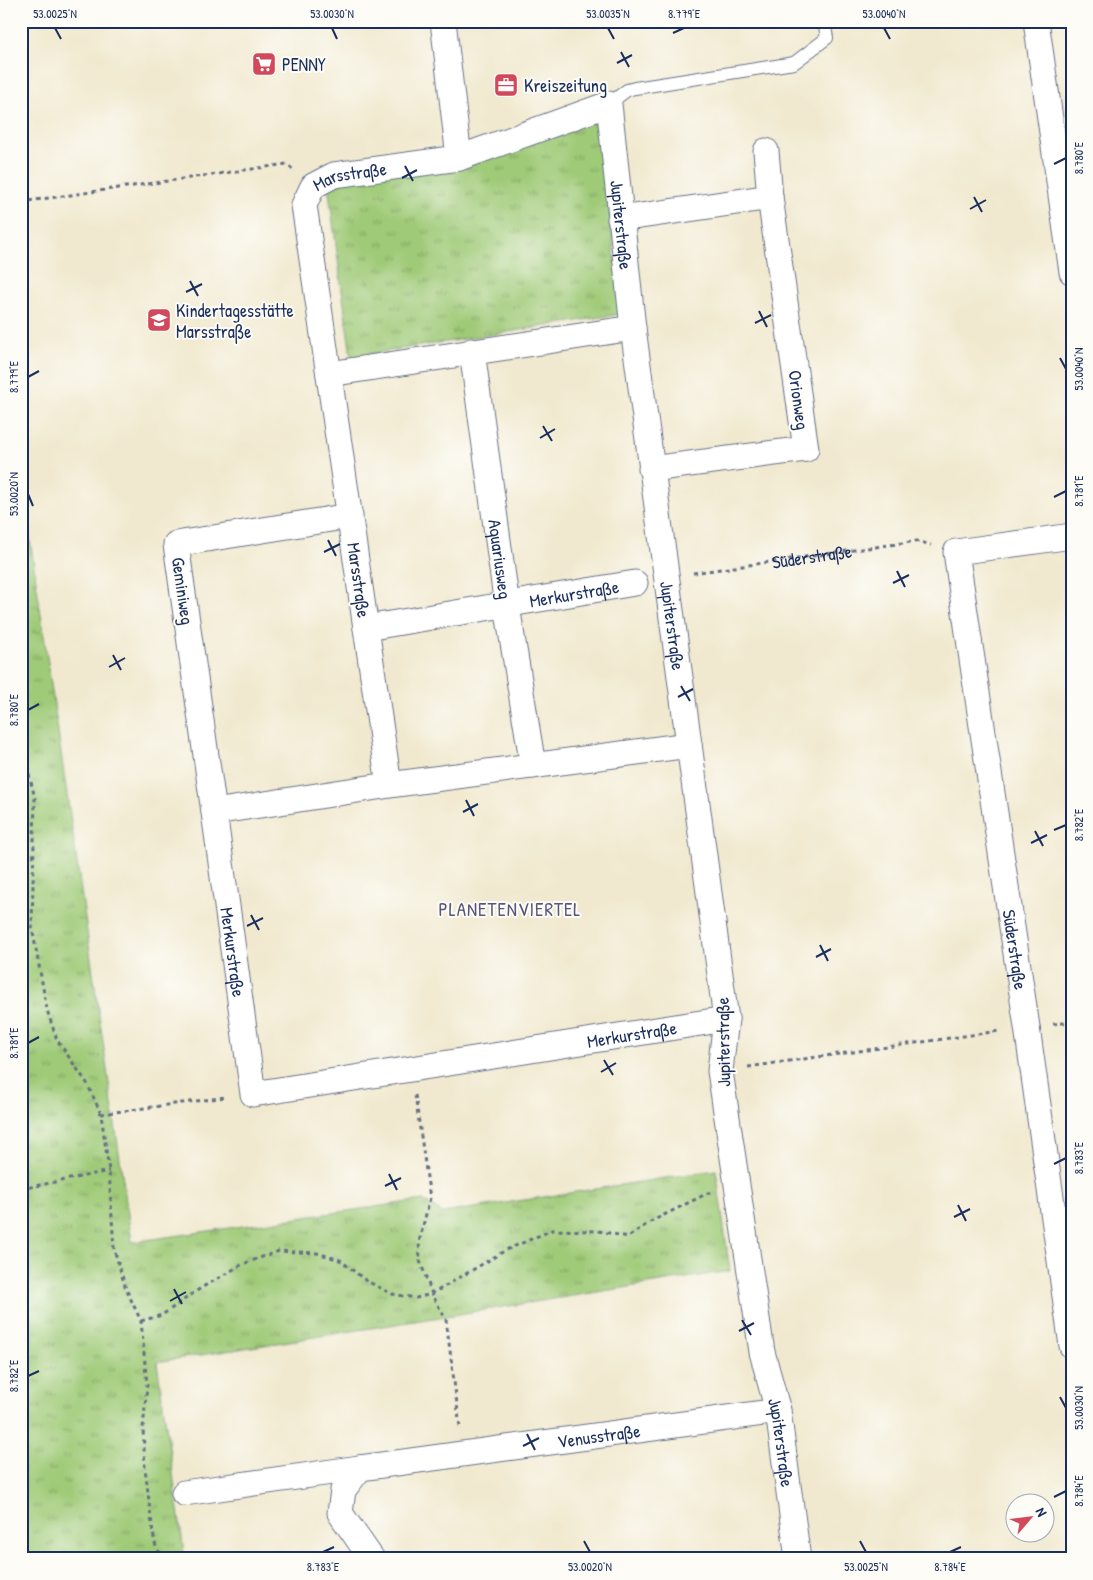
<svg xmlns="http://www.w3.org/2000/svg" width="1093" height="1580" viewBox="0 0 1093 1580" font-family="'Patrick Hand',sans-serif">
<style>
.park{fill:url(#park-tufts);stroke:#5d7c6a}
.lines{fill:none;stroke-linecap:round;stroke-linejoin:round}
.service-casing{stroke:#667086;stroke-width:14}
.minor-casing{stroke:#667086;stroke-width:27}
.path{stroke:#667086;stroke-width:3;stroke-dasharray:4 4;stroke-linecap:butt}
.service{stroke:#fff;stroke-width:12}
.minor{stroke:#fff;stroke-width:25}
.ticks{fill:none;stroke:#1b2f5e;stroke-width:2}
.labels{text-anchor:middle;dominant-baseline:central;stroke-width:4;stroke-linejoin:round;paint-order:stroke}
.poi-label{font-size:18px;fill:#1b2f5e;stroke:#fdfcf7;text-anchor:start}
.street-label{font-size:18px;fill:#1b2f5e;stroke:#fdfcf7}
.neighbourhood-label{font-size:19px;letter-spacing:1px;fill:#59567b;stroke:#fdfcf7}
.neatline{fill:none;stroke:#1b2f5e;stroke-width:2}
.ticks-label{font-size:12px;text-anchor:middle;fill:#1b2f5e}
</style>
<defs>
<pattern id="park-tufts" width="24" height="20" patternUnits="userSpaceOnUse" patternTransform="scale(1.25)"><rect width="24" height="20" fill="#9fca77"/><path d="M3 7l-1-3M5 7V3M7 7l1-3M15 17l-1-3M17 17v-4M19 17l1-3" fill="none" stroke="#81a465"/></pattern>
</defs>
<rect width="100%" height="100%" fill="#fdfcf7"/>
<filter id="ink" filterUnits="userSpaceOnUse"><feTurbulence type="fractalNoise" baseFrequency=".02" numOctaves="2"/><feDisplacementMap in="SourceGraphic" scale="10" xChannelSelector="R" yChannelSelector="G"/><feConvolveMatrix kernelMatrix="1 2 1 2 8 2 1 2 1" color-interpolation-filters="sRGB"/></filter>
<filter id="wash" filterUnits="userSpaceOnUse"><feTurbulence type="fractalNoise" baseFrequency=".0096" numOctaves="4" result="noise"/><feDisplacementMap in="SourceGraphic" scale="20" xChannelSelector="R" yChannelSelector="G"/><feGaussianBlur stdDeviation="1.12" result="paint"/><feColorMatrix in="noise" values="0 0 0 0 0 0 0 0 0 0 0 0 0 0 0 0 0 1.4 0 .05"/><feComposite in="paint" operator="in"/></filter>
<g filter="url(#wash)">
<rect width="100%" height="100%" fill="#f1e9cf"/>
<g class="park">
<path d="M 599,116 L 621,314 L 351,357 L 328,185 Z"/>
<path d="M 21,477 L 132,1242 L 423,1200 L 442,1213 L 716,1170 L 730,1271 L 157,1362 L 185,1559 L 21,1559 Z"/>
</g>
</g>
<g filter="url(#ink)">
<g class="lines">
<defs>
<path id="service" d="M 609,104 L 627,90 L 635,88 L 794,63 L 827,38 L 824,21"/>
<g id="minor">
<path d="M 443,21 L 459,158"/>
<path d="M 1036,21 L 1072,272"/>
<path d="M 620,219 L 770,197"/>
<path id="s2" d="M 472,351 L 507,606 L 533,766"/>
<path d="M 329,374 L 633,328"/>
<path d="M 651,469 L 806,449 L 770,197 L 766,151"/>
<path id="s3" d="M 1072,536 L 956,552 L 1027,1027 L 1072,1346"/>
<path id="s4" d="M 366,628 L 635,583"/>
<path id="s5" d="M 689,745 L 389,785 L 214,812 L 253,1094 L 726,1019"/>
<path id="s6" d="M 389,785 L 304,205 L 313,186 L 334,175 L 459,158 L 609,104 L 633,328 L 726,1019 L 720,1071 L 762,1352 L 778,1411 L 798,1559"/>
<path d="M 214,812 L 176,544 L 350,516"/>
<path d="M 184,1493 L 360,1468"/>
<path id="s7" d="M 372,1559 L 340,1513 L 343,1490 L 360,1468 L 778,1411"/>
</g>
</defs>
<use href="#service" class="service-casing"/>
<use href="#minor" class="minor-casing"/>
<g class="path">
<path d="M 21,202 L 287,164 L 293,170"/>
<path id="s1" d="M 693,573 L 917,541 L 931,545"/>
<path d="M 21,743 L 35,798 L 32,927 L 47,1010 L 57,1040 L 87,1083 L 101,1114 L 109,1171 L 114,1249 L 126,1289 L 141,1321 L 147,1385 L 143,1429 L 145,1468 L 153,1533 L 156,1547 L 164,1559"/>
<path d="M 1053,1024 L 1072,1022"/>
<path d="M 748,1067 L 999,1031"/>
<path d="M 415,1095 L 430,1198 L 419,1242 L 420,1261 L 432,1294 L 446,1320 L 460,1427"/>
<path d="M 101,1114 L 226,1097"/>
<path d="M 21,1189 L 109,1171"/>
<path d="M 141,1321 L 162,1315 L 201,1288 L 243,1264 L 279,1251 L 317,1253 L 340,1260 L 365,1280 L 392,1294 L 416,1298 L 432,1294 L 506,1250 L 552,1230 L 599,1231 L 628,1237 L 650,1222 L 710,1192"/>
</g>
<use href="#service" class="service"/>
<use href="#minor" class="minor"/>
</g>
</g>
<path class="ticks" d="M 55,28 L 61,39M 332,28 L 337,39M 608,28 L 614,39M 884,28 L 890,39M 673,33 L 684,28M 621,52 L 629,67M 617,63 L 632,55M 1054,164 L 1066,158M 405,166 L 413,181M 402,178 L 417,170M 974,197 L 982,212M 970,209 L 986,200M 190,281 L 198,296M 186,292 L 202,284M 759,311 L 767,327M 755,323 L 771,315M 1060,358 L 1066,369M 28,377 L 39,371M 543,426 L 552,441M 540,438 L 555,429M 28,494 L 33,506M 1054,497 L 1066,491M 328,540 L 336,556M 324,552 L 340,544M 897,571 L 905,587M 893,583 L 909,575M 113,655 L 121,670M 109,667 L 125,658M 681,686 L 690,701M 678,697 L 693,689M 28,710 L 39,704M 466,800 L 474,816M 463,812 L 478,804M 1054,830 L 1066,825M 1035,831 L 1043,846M 1031,843 L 1047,835M 251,915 L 259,930M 247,926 L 263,918M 820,945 L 828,961M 816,957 L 831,949M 28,1043 L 39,1037M 604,1060 L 613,1075M 601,1072 L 616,1063M 1054,1164 L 1066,1158M 389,1174 L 397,1190M 385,1186 L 401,1178M 958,1205 L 966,1221M 954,1217 L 970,1209M 174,1289 L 182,1304M 170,1301 L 186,1292M 742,1320 L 751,1335M 739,1331 L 754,1323M 28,1376 L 39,1371M 1060,1397 L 1066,1408M 527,1434 L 535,1450M 523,1446 L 539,1438M 1054,1497 L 1066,1491M 584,1541 L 590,1552M 860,1541 L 866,1552M 323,1552 L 334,1547M 950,1552 L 961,1547"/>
<defs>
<symbol id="supermarket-square" viewBox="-11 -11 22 22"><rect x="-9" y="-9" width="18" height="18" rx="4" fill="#d1495b" stroke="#fdfcf7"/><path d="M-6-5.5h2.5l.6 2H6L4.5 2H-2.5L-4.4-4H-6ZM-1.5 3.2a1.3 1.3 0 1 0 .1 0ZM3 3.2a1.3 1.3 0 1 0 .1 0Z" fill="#fff"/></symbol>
<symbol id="office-square" viewBox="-11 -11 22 22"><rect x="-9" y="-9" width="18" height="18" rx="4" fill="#d1495b" stroke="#fdfcf7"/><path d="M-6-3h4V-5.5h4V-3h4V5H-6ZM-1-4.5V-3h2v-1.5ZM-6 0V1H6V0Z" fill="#fff"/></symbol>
<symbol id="school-square" viewBox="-11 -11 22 22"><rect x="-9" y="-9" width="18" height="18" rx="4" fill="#d1495b" stroke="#fdfcf7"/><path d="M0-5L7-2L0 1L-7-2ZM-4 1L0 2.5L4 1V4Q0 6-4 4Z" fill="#fff"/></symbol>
</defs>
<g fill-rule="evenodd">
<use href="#supermarket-square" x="250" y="50" width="28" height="28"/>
<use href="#office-square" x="492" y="71" width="28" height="28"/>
<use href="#school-square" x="145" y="306" width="28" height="28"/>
</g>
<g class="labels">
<g class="poi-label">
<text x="282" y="64">PENNY</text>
<text x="524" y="85">Kreiszeitung</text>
<text x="176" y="310">Kindertagesstätte<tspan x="176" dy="21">Marsstraße</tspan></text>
</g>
<g class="street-label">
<text stroke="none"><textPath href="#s6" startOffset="646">Marsstraße</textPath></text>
<text stroke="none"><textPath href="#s6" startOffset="1038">Jupiterstraße</textPath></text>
<text transform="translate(799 400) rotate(82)">Orionweg</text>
<text stroke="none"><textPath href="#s1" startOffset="120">Süderstraße</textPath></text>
<text stroke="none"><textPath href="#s2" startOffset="210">Aquariusweg</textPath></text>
<text transform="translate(359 580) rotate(82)">Marsstraße</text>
<text transform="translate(183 591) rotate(82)">Geminiweg</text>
<text stroke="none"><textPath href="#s4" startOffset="211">Merkurstraße</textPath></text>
<text stroke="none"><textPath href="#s6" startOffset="1442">Jupiterstraße</textPath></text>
<text stroke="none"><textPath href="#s3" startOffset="519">Süderstraße</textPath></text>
<text stroke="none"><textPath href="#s5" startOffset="621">Merkurstraße</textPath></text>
<text stroke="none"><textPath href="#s5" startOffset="1148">Merkurstraße</textPath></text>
<text transform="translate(723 1042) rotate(-91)">Jupiterstraße</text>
<text stroke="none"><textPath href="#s7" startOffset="348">Venusstraße</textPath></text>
<text stroke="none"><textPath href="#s6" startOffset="2268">Jupiterstraße</textPath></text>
</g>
<g class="neighbourhood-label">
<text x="510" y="909">PLANETENVIERTEL</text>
</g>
</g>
<rect width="1093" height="1580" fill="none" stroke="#fdfcf7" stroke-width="55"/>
<g transform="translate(1030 1518) rotate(62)"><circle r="24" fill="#fdfcf7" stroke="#a3aaba"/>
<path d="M0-4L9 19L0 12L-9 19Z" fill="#d1495b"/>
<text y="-8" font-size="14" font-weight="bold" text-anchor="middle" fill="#1b2f5e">N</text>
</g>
<rect x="28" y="28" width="1038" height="1524" class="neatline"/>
<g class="ticks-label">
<text x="55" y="18">53.0025°N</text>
<text x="332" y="18">53.0030°N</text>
<text x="608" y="18">53.0035°N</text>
<text x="684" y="18">8.779°E</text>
<text x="884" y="18">53.0040°N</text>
<text transform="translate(1079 158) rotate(-90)" y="4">8.780°E</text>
<text transform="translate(1079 369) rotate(-90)" y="4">53.0040°N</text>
<text transform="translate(14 377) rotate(-90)" y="4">8.779°E</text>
<text transform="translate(1079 491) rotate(-90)" y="4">8.781°E</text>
<text transform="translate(14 494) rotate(-90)" y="4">53.0020°N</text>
<text transform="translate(14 710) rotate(-90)" y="4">8.780°E</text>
<text transform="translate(1079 825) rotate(-90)" y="4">8.782°E</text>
<text transform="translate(14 1043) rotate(-90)" y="4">8.781°E</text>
<text transform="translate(1079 1158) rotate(-90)" y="4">8.783°E</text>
<text transform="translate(14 1376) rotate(-90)" y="4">8.782°E</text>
<text transform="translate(1079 1408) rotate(-90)" y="4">53.0030°N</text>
<text transform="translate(1079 1491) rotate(-90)" y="4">8.784°E</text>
<text x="323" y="1571">8.783°E</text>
<text x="590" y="1571">53.0020°N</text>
<text x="866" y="1571">53.0025°N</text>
<text x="950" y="1571">8.784°E</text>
</g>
</svg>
